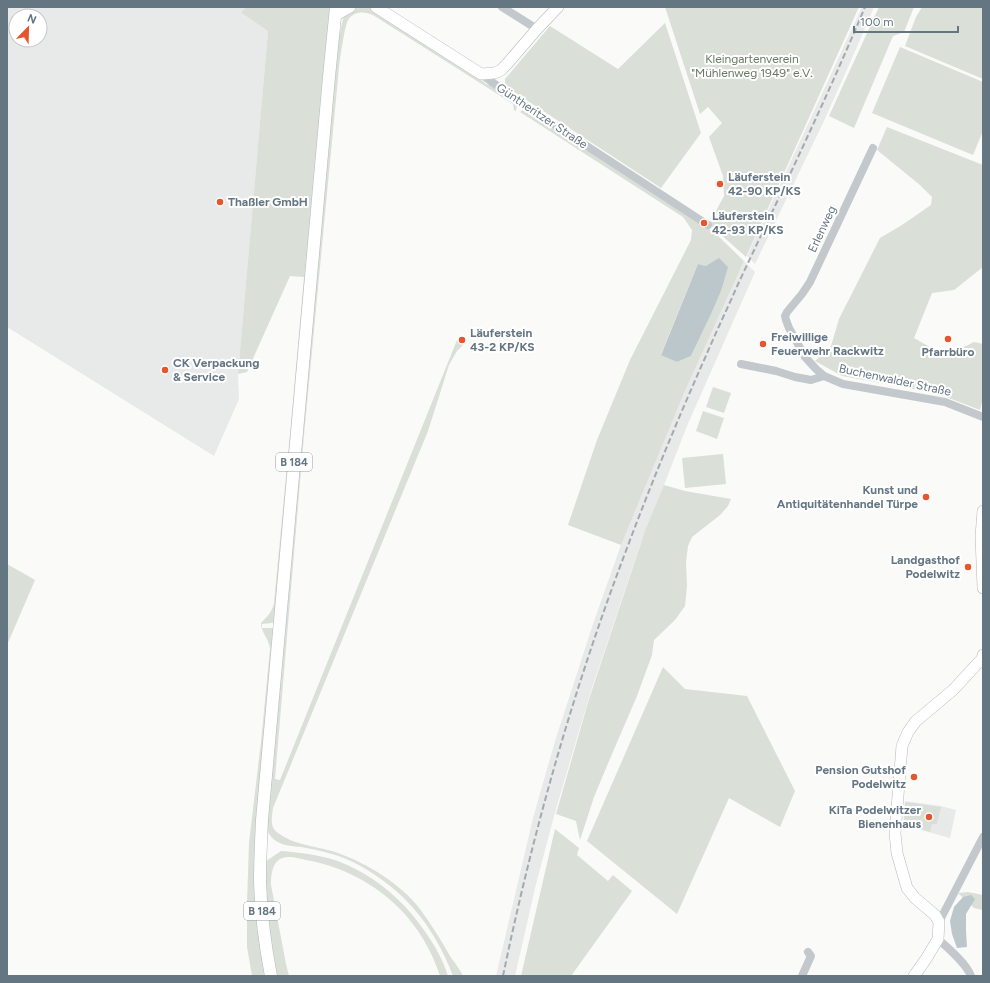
<svg xmlns="http://www.w3.org/2000/svg" width="990" height="983" viewBox="0 0 990 983" font-family="Figtree,sans-serif">
<style>
.built{fill:#e8e9e9;fill-rule:evenodd}
.green{fill:#dadfd7;fill-rule:evenodd}
.water{fill:#bbc7cb}
.lines{fill:none;stroke-linecap:round;stroke-linejoin:round}
.secondary-casing{stroke:#b3babf;stroke-width:12}
.primary-casing{stroke:#b5babe;stroke-width:13}
.street{stroke:#c3c8cc;stroke-width:8}
.secondary{stroke:#fff;stroke-width:11}
.primary{stroke:#fff;stroke-width:12}
.rail{stroke:#a2aab0;stroke-width:2;stroke-dasharray:6 3;stroke-linecap:butt}
.poi-dot{fill:#e4572e;stroke:#fff;stroke-width:1.5}
.labels{text-anchor:middle;dominant-baseline:central;stroke-width:4;stroke-linejoin:round;paint-order:stroke}
.shield{fill:#fff;stroke:#939fa8;stroke-width:1}
.shield-label{font-size:11px;font-weight:bold;fill:#657683}
.park-label{font-size:12px;fill:#687a64;stroke:#fff}
.street-label{font-size:12px;fill:#657683;stroke:#fff}
.poi-label{font-size:12px;font-weight:bold;fill:#657683;stroke:#fff;text-anchor:start}
</style>
<rect width="100%" height="100%" fill="#fafaf8"/>
<g class="built">
<path d="M 7,7 L 246,7 L 242,14 L 268,31 L 238,374 L 239,399 L 214,456 L 7,327 ZM 16,16 L 40,16 L 40,40 L 16,40 Z"/>
<path d="M 862,7 L 874,7 L 853,56 L 824,121 L 755,264 L 747,256 Z"/>
<path d="M 744,261 L 755,272 L 687,426 L 666,480 L 640,545 L 590,694 L 556,809 L 536,884 L 515,976 L 496,976 L 533,818 L 555,741 L 593,624 L 622,542 L 685,391 Z"/>
<path d="M 905,801 L 941,806 L 956,810 L 950,838 L 903,825 Z"/>
</g>
<g class="green">
<path d="M 246,7 L 330,7 L 276,621 L 272,623 L 262,624 L 262,628 L 272,628 L 275,630 L 265,742 L 266,976 L 252,976 L 247,947 L 247,903 L 249,843 L 261,742 L 270,649 C 269,638 261,633 261,623 C 267,617 272,612 274,603 L 290,434 L 304,277 L 290,276 L 247,372 L 238,374 L 268,31 L 241,13 Z"/>
<path d="M 359,7 L 369,7 L 396,24 L 403,31 L 412,35 L 479,78 L 486,84 L 490,85 L 517,103 L 516,111 L 514,110 L 513,104 L 373,15 C 364,11 354,11 348,20 C 346,24 345,30 344,35 C 341,50 339,64 338,78 L 304,435 L 275,779 L 280,780 L 457,340 L 464,344 L 457,351 L 449,365 L 428,431 L 273,808 C 272,817 269,827 278,833 C 295,846 319,846 338,853 C 368,864 401,884 420,909 C 431,924 441,940 450,956 C 454,962 460,969 463,976 L 453,976 C 434,925 402,887 353,862 C 337,854 318,850 301,847 C 294,846 285,846 280,843 C 274,841 268,834 266,828 L 335,54 L 343,19 C 347,13 352,10 359,7 Z"/>
<path d="M 665,7 L 859,7 L 746,257 L 709,224 L 724,196 L 723,176 L 709,137 L 722,123 L 708,107 L 700,114 Z"/>
<path d="M 879,7 L 914,7 L 904,32 L 893,36 L 854,128 L 829,116 Z"/>
<path d="M 922,7 L 983,7 L 983,79 L 905,46 L 916,17 Z"/>
<path d="M 665,23 L 701,133 L 661,188 L 505,86 L 505,79 L 550,26 L 618,69 Z"/>
<path d="M 900,47 L 983,82 L 983,131 L 973,155 L 872,113 Z"/>
<path d="M 524,109 L 706,227 L 717,235 L 744,261 L 685,391 L 621,545 L 568,525 L 597,440 L 630,360 L 691,240 L 692,230 L 683,217 L 520,112 ZM 698,264 L 706,266 L 721,291 L 713,310 L 691,356 L 677,362 L 661,354 Z"/>
<path d="M 887,127 L 983,165 L 983,267 L 954,290 L 932,293 L 914,338 L 946,356 L 974,342 L 983,344 L 983,398 L 980,410 L 936,393 L 842,376 L 815,361 L 831,346 L 839,319 L 880,238 L 902,225 L 931,205 L 932,197 L 920,185 L 877,150 Z"/>
<path d="M 713,387 L 731,393 L 724,413 L 706,407 Z"/>
<path d="M 703,411 L 724,418 L 717,439 L 696,431 Z"/>
<path d="M 723,454 L 726,484 L 685,488 L 682,458 Z"/>
<path d="M 664,485 L 685,491 L 731,499 L 728,506 L 720,515 L 692,537 L 688,546 L 686,562 L 687,586 L 685,606 L 675,620 L 654,640 L 652,655 L 637,696 L 609,761 L 594,797 L 580,840 L 576,821 L 556,814 L 589,699 L 645,531 Z"/>
<path d="M 7,564 L 35,580 L 7,645 Z"/>
<path d="M 663,667 L 685,689 L 747,696 L 795,791 L 780,827 L 729,798 L 677,914 L 587,841 Z"/>
<path d="M 905,802 L 941,807 L 937,824 L 932,824 L 930,832 L 904,824 Z"/>
<path d="M 555,829 L 579,848 L 577,855 L 608,881 L 613,875 L 632,891 L 571,976 L 521,976 Z"/>
<path d="M 281,851 C 297,852 319,855 335,860 C 373,874 403,899 426,933 C 435,946 443,960 448,976 L 440,976 C 432,951 418,927 399,908 C 374,883 341,866 306,860 C 301,859 295,857 290,857 C 273,856 271,872 271,885 L 286,964 L 289,976 L 274,976 L 265,919 L 265,862 Z"/>
<path d="M 968,892 L 983,895 L 983,910 L 974,908 L 958,893 Z"/>
</g>
<g class="water">
<path d="M 719,258 L 728,267 L 721,291 L 713,310 L 691,356 L 677,362 L 661,355 L 698,264 L 706,266 Z"/>
<path d="M 971,895 L 975,899 L 966,914 L 966,931 L 967,947 L 957,948 L 952,934 L 950,921 L 954,907 L 963,897 Z"/>
</g>
<g class="lines">
<defs>
<g id="secondary">
<path d="M 376,7 L 481,74 L 495,73 L 501,70 L 507,64 L 537,29 L 558,7"/>
<path d="M 336,15 L 350,7"/>
<path d="M 983,511 L 981,536 L 983,588"/>
<path d="M 914,976 L 926,959 L 938,939 L 939,922 L 935,915 L 915,898 L 907,888 L 897,853 L 895,833 L 902,746 L 908,732 L 916,721 L 953,690 L 977,664 L 982,659 L 983,655"/>
</g>
<path id="primary" d="M 271,976 C 265,945 261,913 260,882 C 260,861 261,841 262,820 L 329,77 L 336,7"/>
</defs>
<use href="#secondary" class="secondary-casing"/>
<use href="#primary" class="primary-casing"/>
<g class="street">
<path d="M 502,7 L 537,29"/>
<path d="M 481,74 L 521,103 L 708,225"/>
<path d="M 873,148 L 810,282 L 802,294 L 787,312 L 785,316 L 786,320 L 789,328 L 805,357 L 816,369 L 824,376 L 843,384 L 945,402 L 983,417"/>
<path d="M 741,364 L 776,371 L 795,377 L 811,380 L 824,376"/>
<path d="M 939,922 L 983,837"/>
<path d="M 938,939 C 948,948 966,963 971,976"/>
<path d="M 802,976 L 811,956 L 808,952"/>
</g>
<use href="#secondary" class="secondary"/>
<use href="#primary" class="primary"/>
<path class="rail" d="M 503,976 C 532,835 573,691 624,556 C 649,489 676,423 705,358 C 716,332 728,307 739,282 C 782,191 826,100 865,7"/>
</g>
<g class="poi-dot">
<circle cx="720" cy="184" r="4"/>
<circle cx="220" cy="202" r="4"/>
<circle cx="704" cy="223" r="4"/>
<circle cx="948" cy="339" r="4"/>
<circle cx="462" cy="340" r="4"/>
<circle cx="763" cy="344" r="4"/>
<circle cx="165" cy="370" r="4"/>
<circle cx="926" cy="497" r="4"/>
<circle cx="968" cy="567" r="4"/>
<circle cx="914" cy="777" r="4"/>
<circle cx="929" cy="817" r="4"/>
</g>
<g class="labels">
<g class="shield">
<rect x="276" y="453" width="36" height="18" rx="3"/>
<rect x="244" y="902" width="36" height="18" rx="3"/>
</g>
<g class="shield-label">
<text x="294" y="462">B 184</text>
<text x="262" y="911">B 184</text>
</g>
<g class="park-label">
<text x="752" y="59">Kleingartenverein<tspan x="752" dy="14">"Mühlenweg 1949" e.V.</tspan></text>
</g>
<g class="street-label">
<text transform="translate(542 116) rotate(34)">Güntheritzer Straße</text>
<text transform="translate(822 229) rotate(-65)">Erlenweg</text>
<text transform="translate(895 380) rotate(12)">Buchenwalder Straße</text>
</g>
<g class="poi-label">
<text x="728" y="177">Läuferstein<tspan x="728" dy="14">42-90 KP/KS</tspan></text>
<text x="228" y="202">Thaßler GmbH</text>
<text x="712" y="216">Läuferstein<tspan x="712" dy="14">42-93 KP/KS</tspan></text>
<text x="470" y="333">Läuferstein<tspan x="470" dy="14">43-2 KP/KS</tspan></text>
<text x="771" y="337">Freiwillige<tspan x="771" dy="14">Feuerwehr Rackwitz</tspan></text>
<text x="948" y="352" text-anchor="middle">Pfarrbüro</text>
<text x="173" y="363">CK Verpackung<tspan x="173" dy="14">&amp; Service</tspan></text>
<text x="918" y="490" text-anchor="end">Kunst und<tspan x="918" dy="14">Antiquitätenhandel Türpe</tspan></text>
<text x="960" y="560" text-anchor="end">Landgasthof<tspan x="960" dy="14">Podelwitz</tspan></text>
<text x="906" y="770" text-anchor="end">Pension Gutshof<tspan x="906" dy="14">Podelwitz</tspan></text>
<text x="921" y="810" text-anchor="end">KiTa Podelwitzer<tspan x="921" dy="14">Bienenhaus</tspan></text>
</g>
</g>
<rect width="990" height="983" fill="none" stroke="#657683" stroke-width="16"/>
<g transform="translate(28 28) rotate(23)"><circle r="19" fill="#ffffff" stroke="#c1c8cd"/>
<path d="M0-3L7 15L0 10L-7 15Z" fill="#e4572e"/>
<text y="-6" font-size="11" font-weight="bold" text-anchor="middle" fill="#657683">N</text>
</g>
<path d="M854 26v6h104v-6" fill="none" stroke="#657683" stroke-width="2"/>
<text x="860" y="26" font-size="12" fill="#657683" stroke="#ffffff" stroke-width="3" paint-order="stroke">100 m</text>
</svg>
